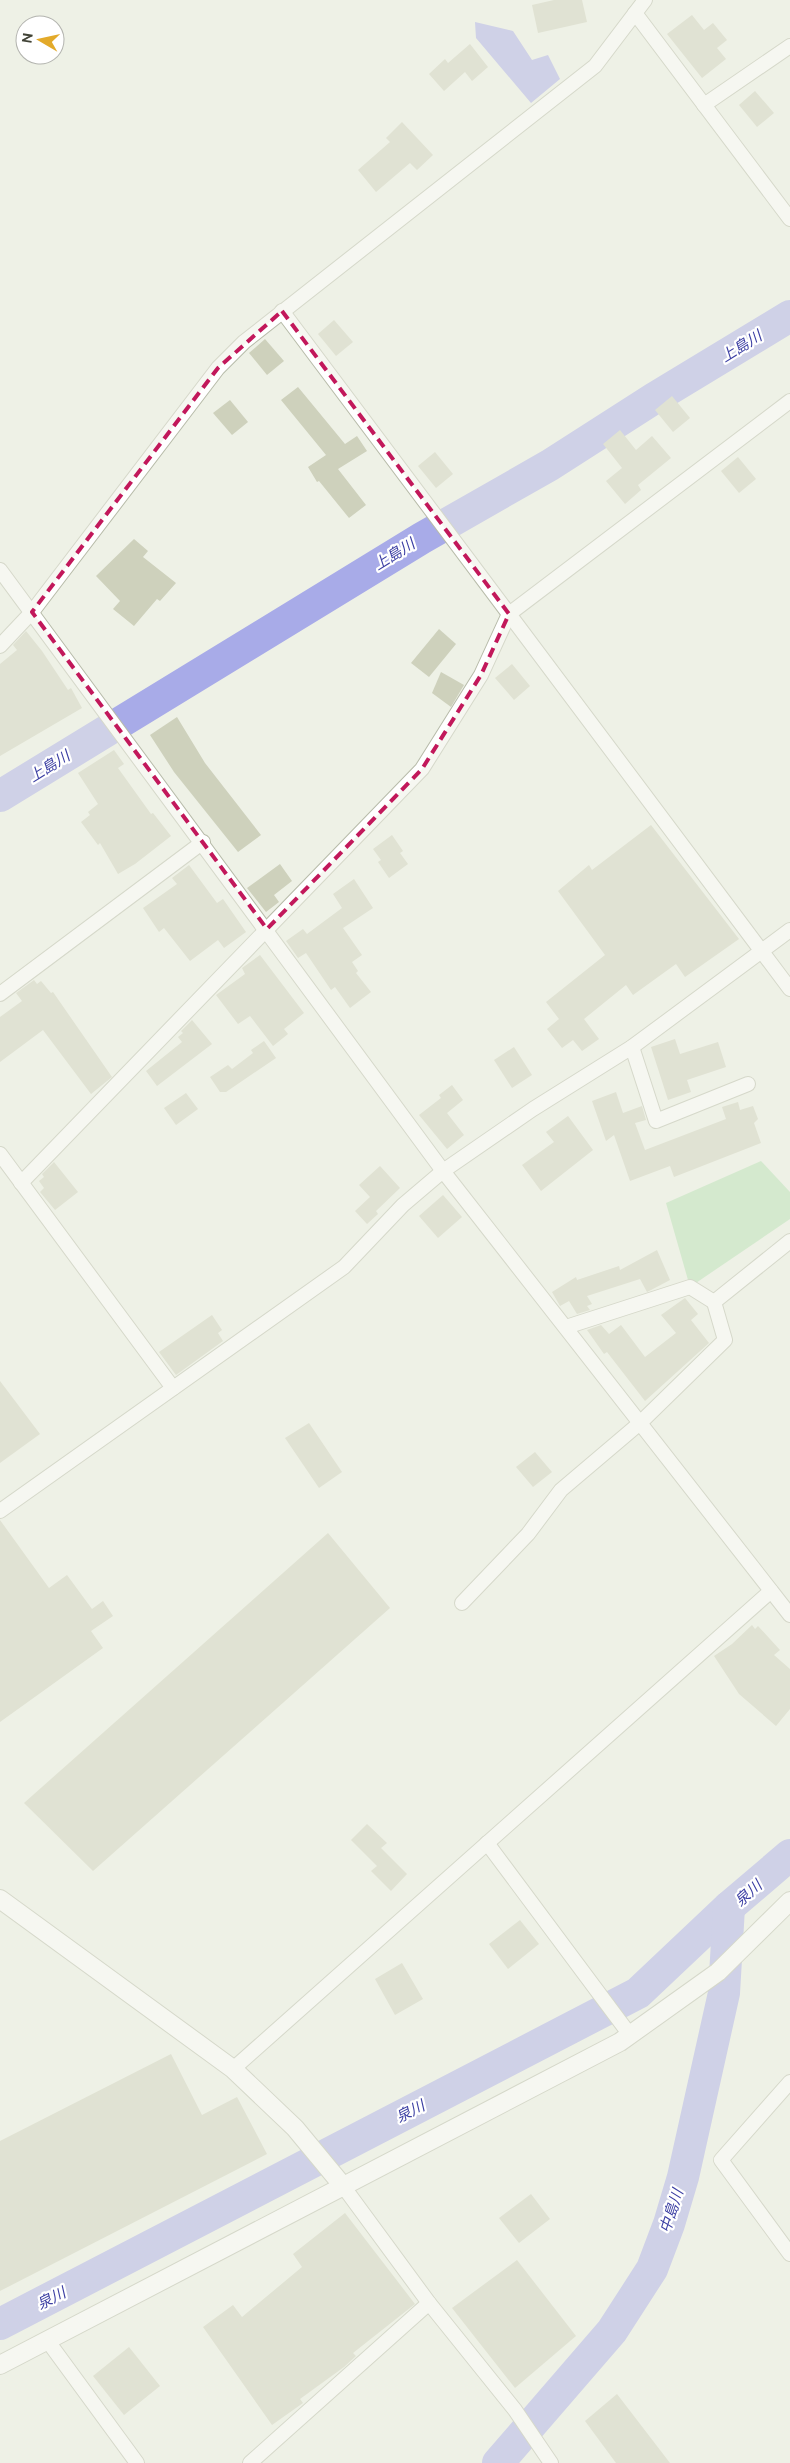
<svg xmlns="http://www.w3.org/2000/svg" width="790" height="2463" viewBox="0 0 790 2463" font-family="Ubuntu,'Noto Sans JP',sans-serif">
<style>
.green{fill:#b3e1b2}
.water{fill:#a8abe8}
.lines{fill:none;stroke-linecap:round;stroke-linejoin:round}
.river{stroke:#a8abe8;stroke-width:32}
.building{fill:#ced1bc}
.minor-casing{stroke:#b7bba9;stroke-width:16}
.tertiary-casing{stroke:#b7bba9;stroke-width:20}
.minor{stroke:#fff;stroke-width:14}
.tertiary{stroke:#fff;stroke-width:18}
.marked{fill:none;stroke:#c2185b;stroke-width:4;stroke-dasharray:10 6;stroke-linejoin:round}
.labels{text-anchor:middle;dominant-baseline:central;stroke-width:4.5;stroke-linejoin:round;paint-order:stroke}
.water-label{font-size:15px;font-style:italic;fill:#3b3ea3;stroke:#fff}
</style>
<rect width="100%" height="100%" fill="#eef1e6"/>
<path class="green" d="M 761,1161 L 790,1192 L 790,1219 L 690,1287 L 666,1203 Z"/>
<path class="water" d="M 475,22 L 513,31 L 532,60 L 548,55 L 560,79 L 531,103 L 476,38 Z"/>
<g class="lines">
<g class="river">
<path d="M 0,796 L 422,538 L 550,465 L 653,399 L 790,316"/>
<path d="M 0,2324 L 638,1993 L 729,1907 L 790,1855"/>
<path d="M 498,2463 L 612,2331 L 652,2269 L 669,2224 L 683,2177 L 724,1993 L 729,1907"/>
</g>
</g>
<g class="building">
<path d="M 554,0 L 582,0 L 587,22 L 538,33 L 532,5 Z"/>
<path d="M 692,15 L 704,30 L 713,23 L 727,40 L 717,48 L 726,59 L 702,78 L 667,34 Z"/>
<path d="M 470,44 L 488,67 L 472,81 L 465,72 L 444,91 L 429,74 L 445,59 L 448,63 Z"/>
<path d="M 755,91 L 774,113 L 757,127 L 739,105 Z"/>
<path d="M 402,122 L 433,155 L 417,170 L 410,163 L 376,192 L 358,170 L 390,142 L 386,138 Z"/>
<path d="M 334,320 L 353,342 L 336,356 L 318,334 Z"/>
<path d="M 265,339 L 284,361 L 267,375 L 249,353 Z"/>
<path d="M 298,387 L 345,444 L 357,436 L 367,451 L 338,469 L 366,505 L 349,518 L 319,481 L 317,482 L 308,467 L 326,455 L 281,400 Z"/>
<path d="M 672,396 L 690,418 L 673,432 L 655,410 Z"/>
<path d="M 230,400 L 248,422 L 232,435 L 213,413 Z"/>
<path d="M 620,430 L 636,450 L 652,436 L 671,458 L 638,485 L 641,490 L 625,504 L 606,481 L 622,468 L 603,444 Z"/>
<path d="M 435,452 L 453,474 L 436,488 L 418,466 Z"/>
<path d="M 738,457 L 756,479 L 739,493 L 721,471 Z"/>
<path d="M 134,539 L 148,551 L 143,557 L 176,583 L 160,601 L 157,599 L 134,626 L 113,609 L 120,601 L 96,576 Z"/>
<path d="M 439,629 L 456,644 L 429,677 L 411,663 Z"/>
<path d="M 26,631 L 42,651 L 68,690 L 71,688 L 82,708 L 0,756 L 0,664 L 17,650 L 13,645 Z"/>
<path d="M 512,664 L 530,686 L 514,700 L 495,678 Z"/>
<path d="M 441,672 L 464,685 L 451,707 L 432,693 Z"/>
<path d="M 177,717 L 205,763 L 261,835 L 238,852 L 174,772 L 150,735 Z"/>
<path d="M 114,750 L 124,764 L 118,768 L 151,814 L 153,813 L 171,836 L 135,864 L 118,874 L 100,843 L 98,845 L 81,822 L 90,815 L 88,812 L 98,804 L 78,773 Z"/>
<path d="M 651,825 L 739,939 L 685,977 L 676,964 L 633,995 L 626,985 L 584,1019 L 599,1039 L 582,1051 L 573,1040 L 562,1048 L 547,1029 L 559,1019 L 546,1002 L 605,955 L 558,891 L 589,865 L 592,870 Z"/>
<path d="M 392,835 L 403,851 L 400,853 L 408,864 L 389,878 L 378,862 L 381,860 L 373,849 Z"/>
<path d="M 280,864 L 292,881 L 274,895 L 279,902 L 266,912 L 247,888 Z"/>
<path d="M 189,865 L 217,903 L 223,899 L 246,932 L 224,948 L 218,940 L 190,961 L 164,928 L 159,932 L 143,908 L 177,884 L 172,878 Z"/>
<path d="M 354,879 L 373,908 L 343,928 L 362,955 L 352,962 L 358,971 L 356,973 L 371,992 L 350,1008 L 335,987 L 331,990 L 306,953 L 298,958 L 286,941 L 303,929 L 307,934 L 342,908 L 333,894 Z"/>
<path d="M 260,955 L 304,1013 L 284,1029 L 288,1034 L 273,1046 L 250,1016 L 238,1024 L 216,995 L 245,974 L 242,968 Z"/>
<path d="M 34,980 L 37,984 L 41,981 L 51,993 L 53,992 L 112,1077 L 91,1094 L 43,1030 L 0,1062 L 0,1017 L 22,1001 L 16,993 Z"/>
<path d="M 192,1020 L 212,1044 L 157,1086 L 146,1071 L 182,1042 L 178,1037 L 183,1033 L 181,1031 Z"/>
<path d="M 675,1039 L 680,1054 L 718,1042 L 726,1067 L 687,1080 L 691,1092 L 668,1100 L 651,1047 Z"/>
<path d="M 264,1041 L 276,1058 L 226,1092 L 220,1092 L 210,1077 L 228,1065 L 232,1069 L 253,1053 L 251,1050 Z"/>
<path d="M 514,1047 L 532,1075 L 512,1088 L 494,1060 Z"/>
<path d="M 452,1085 L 463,1100 L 447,1113 L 464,1135 L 447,1149 L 419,1115 L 441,1098 L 439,1095 Z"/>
<path d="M 616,1092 L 623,1113 L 642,1106 L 646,1120 L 635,1123 L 645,1150 L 726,1119 L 722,1107 L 738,1102 L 740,1110 L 753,1106 L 758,1119 L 754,1123 L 761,1143 L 674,1177 L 670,1166 L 630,1181 L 614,1135 L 606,1141 L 592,1101 Z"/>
<path d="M 186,1093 L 198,1109 L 176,1125 L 164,1108 Z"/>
<path d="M 568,1116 L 593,1150 L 541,1191 L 522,1165 L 554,1142 L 546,1132 Z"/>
<path d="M 54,1162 L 78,1192 L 55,1210 L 40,1192 L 44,1188 L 39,1181 L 44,1177 L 42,1174 Z"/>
<path d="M 380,1166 L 400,1188 L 376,1211 L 378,1214 L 367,1224 L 355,1211 L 370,1197 L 359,1185 Z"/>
<path d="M 443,1195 L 462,1217 L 438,1238 L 419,1216 Z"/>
<path d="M 657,1250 L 670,1280 L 651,1290 L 647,1292 L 640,1279 L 587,1296 L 592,1304 L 587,1306 L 590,1310 L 577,1314 L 569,1301 L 560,1306 L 552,1292 L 576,1277 L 577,1280 L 619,1266 L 620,1270 Z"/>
<path d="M 685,1298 L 698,1314 L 691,1320 L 709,1343 L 645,1401 L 607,1352 L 604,1354 L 587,1330 L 601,1325 L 609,1334 L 621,1325 L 645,1357 L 676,1333 L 661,1315 Z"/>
<path d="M 212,1315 L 222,1330 L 218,1333 L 223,1341 L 176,1375 L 159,1352 Z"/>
<path d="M 0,1381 L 40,1434 L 0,1463 Z"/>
<path d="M 309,1423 L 342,1472 L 319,1488 L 285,1438 Z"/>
<path d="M 535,1452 L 552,1472 L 533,1487 L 516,1467 Z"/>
<path d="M 0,1520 L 49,1588 L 67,1575 L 92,1609 L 103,1601 L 113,1616 L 91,1631 L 103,1648 L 0,1722 Z"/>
<path d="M 328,1533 L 390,1608 L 93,1871 L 24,1803 Z"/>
<path d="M 752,1625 L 755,1629 L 758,1626 L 780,1650 L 774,1655 L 790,1669 L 790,1709 L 776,1726 L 739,1694 L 714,1656 L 732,1644 Z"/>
<path d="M 367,1824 L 387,1843 L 381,1848 L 407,1874 L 391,1891 L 371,1871 L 377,1866 L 351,1840 Z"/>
<path d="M 520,1920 L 539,1944 L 508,1969 L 489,1944 Z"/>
<path d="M 402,1963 L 423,1999 L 395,2015 L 375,1979 Z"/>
<path d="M 171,2054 L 202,2115 L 237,2097 L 267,2154 L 0,2291 L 0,2141 Z"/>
<path d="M 531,2194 L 550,2219 L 519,2243 L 499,2218 Z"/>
<path d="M 345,2213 L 415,2304 L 353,2353 L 356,2356 L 344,2367 L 300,2399 L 303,2403 L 272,2425 L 203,2327 L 233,2305 L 242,2317 L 302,2267 L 293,2254 Z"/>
<path d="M 517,2260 L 576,2336 L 515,2388 L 452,2308 Z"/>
<path d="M 129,2347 L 160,2386 L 124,2415 L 93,2376 Z"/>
<path d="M 617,2394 L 670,2463 L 616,2463 L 585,2421 Z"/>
</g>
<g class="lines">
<defs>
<g id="minor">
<path d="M 635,13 L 790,219"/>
<path d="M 704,105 L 790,46"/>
<path d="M 282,311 L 790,989"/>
<path d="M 0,570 L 443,1171 L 790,1615"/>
<path d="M 0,646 L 32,612 L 218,368 L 244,342 L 595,66 L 645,0"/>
<path d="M 0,994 L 203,842"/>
<path d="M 632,1047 L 656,1121 L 748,1084"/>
<path d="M 0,1154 L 173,1388"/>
<path d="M 21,1183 L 422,769 L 481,675 L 509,614 L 790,401"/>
<path d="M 566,1327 L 690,1287 L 714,1302"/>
<path d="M 0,1511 L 344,1267 L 403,1205 L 443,1171 L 533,1109 L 632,1047 L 790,930"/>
<path d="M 462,1603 L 528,1534 L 561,1490 L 640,1423 L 725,1340 L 714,1302 L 790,1241"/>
<path d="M 487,1843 L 630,2035"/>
<path d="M 233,2069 L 771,1591"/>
<path d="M 790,2082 L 721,2160 L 790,2254"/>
<path d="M 343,2186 L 429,2303 L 515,2410 L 551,2463"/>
<path d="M 47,2340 L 137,2463"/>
<path d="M 250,2463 L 429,2303"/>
</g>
<g id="tertiary">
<path d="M 0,1899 L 233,2069 L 295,2128 L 343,2186"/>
<path d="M 0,2365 L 620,2042 L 718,1972 L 790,1901"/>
</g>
</defs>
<use href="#minor" class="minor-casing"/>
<use href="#tertiary" class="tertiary-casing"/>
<use href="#minor" class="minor"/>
<use href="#tertiary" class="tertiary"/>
</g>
<path d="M0 0H790V2463H0ZM 282,311 L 509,614 L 481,675 L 422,769 L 267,929 L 32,612 L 218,368 Z" fill="#eef1e6" fill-opacity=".55" fill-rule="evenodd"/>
<path class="marked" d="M 282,311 L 509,614 L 481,675 L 422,769 L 267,929 L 32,612 L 218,368 Z"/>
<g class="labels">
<g class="water-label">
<text transform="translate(741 346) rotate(-32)">上島川</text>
<text transform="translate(394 554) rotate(-32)">上島川</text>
<text transform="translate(49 766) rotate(-32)">上島川</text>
<text transform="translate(748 1893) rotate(-42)">泉川</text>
<text transform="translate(410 2111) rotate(-27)">泉川</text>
<text transform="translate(671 2211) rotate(-72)">中島川</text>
<text transform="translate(51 2298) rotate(-27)">泉川</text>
</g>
</g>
<g transform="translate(40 40) rotate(279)"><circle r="24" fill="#ffffff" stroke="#b3b4af"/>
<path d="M0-4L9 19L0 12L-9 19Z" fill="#e3aa2a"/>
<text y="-8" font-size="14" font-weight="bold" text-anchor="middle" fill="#414336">N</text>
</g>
</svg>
